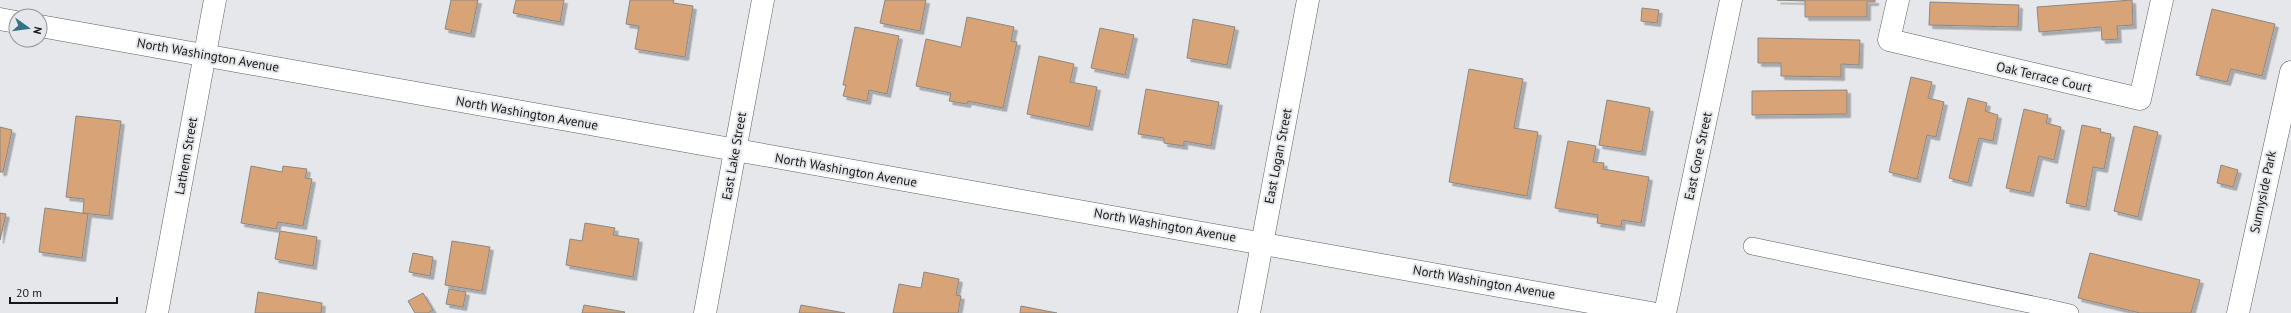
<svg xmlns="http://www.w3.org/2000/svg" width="2291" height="313" viewBox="0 0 2291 313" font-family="'PT Sans',sans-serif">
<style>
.building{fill:#d8a377;stroke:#8a8885;filter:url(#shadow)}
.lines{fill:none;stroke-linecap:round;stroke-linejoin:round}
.service-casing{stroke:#5b5d5f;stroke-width:18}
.minor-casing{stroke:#5b5d5f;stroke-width:23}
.secondary-casing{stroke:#5b5d5f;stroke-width:23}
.service{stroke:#fff;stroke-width:17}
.minor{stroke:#fff;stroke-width:22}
.secondary{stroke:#fff;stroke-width:22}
.labels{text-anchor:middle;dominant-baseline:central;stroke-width:4;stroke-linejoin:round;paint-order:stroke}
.street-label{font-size:13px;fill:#161718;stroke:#e5e7ea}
</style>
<defs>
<filter id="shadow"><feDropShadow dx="3.5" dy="3.5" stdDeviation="0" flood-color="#0004"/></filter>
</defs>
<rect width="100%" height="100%" fill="#e5e7ea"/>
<g class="building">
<path d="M 451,0 L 478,0 L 471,34 L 445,29 Z"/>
<path d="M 516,0 L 564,0 L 560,22 L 513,13 Z"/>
<path d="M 630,0 L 674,0 L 673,3 L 693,6 L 685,57 L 635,49 L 639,26 L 626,24 Z"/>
<path d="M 885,0 L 926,0 L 920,31 L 880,23 Z"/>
<path d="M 1777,0 L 1875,0 L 1875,2 L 1867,2 L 1867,17 L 1805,17 L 1805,1 Z"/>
<path d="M 2132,0 L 2133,25 L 2117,26 L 2118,39 L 2102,40 L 2101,27 L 2039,32 L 2037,7 Z"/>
<path d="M 1930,2 L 2019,5 L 2018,27 L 1929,25 Z"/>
<path d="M 1642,8 L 1659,10 L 1657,23 L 1641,21 Z"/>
<path d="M 2212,9 L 2275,24 L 2262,76 L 2231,69 L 2227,82 L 2196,75 Z"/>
<path d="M 967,17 L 1014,27 L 1011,41 L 1017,42 L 1003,108 L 968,101 L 967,104 L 949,101 L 951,93 L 916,86 L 926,39 L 961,47 Z"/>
<path d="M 1193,19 L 1235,27 L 1227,65 L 1187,58 Z"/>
<path d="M 855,27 L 899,36 L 887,94 L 869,90 L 867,101 L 843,96 L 846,85 L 843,85 Z"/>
<path d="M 1100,28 L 1134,35 L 1125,75 L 1091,68 Z"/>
<path d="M 1758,38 L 1860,40 L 1859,65 L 1841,64 L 1841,77 L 1781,76 L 1781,63 L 1758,63 Z"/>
<path d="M 1039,56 L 1074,64 L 1070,82 L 1097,87 L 1089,127 L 1027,114 Z"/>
<path d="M 1469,69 L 1523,79 L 1514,128 L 1538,132 L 1527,196 L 1449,182 Z"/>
<path d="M 1911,77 L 1932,82 L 1928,98 L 1944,102 L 1936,137 L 1927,135 L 1917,179 L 1889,172 Z"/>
<path d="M 1146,89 L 1219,102 L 1211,146 L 1184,141 L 1184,146 L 1164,143 L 1164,138 L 1138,134 Z"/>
<path d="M 1847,90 L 1847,114 L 1752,115 L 1752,91 Z"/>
<path d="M 1968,98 L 1987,103 L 1985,111 L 1998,115 L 1993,141 L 1979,138 L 1968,183 L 1949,178 Z"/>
<path d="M 1607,100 L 1650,108 L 1642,152 L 1599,145 Z"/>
<path d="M 2024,109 L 2048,115 L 2046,123 L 2061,127 L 2054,160 L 2039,156 L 2030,193 L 2006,188 Z"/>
<path d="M 76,116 L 121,121 L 109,216 L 83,213 L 84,199 L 66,197 Z"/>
<path d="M 2082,125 L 2101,129 L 2100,132 L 2111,134 L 2104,169 L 2093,167 L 2086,207 L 2066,203 Z"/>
<path d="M 2134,126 L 2158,132 L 2138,217 L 2114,211 Z"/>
<path d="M 0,127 L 12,130 L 3,172 L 0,172 Z"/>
<path d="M 1568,141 L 1596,146 L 1593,162 L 1604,163 L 1603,169 L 1649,177 L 1641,223 L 1622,220 L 1621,227 L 1597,223 L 1598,215 L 1555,208 Z"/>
<path d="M 2221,165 L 2238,170 L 2233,187 L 2217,183 Z"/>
<path d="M 251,166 L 282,172 L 283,166 L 307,169 L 305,178 L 312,179 L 303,226 L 278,222 L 276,229 L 241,223 Z"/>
<path d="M 45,208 L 88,214 L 82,258 L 39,252 Z"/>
<path d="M 0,213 L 6,214 L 0,240 Z"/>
<path d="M 585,223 L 615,228 L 613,235 L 639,239 L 633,277 L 566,265 L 570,239 L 582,241 Z"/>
<path d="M 280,231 L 317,237 L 313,266 L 275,259 Z"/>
<path d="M 452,241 L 490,247 L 482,291 L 445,285 Z"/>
<path d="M 413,253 L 433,257 L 430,276 L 409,272 Z"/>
<path d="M 2090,253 L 2200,280 L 2191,313 L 2140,313 L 2078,298 Z"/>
<path d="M 924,272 L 959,279 L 956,295 L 961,296 L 958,313 L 893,313 L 899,284 L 921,288 Z"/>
<path d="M 449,289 L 466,292 L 463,307 L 446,304 Z"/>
<path d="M 258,292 L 322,303 L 321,313 L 255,313 Z"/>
<path d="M 423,293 L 433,310 L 428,313 L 415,313 L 408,301 Z"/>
<path d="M 584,305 L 625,312 L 624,313 L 582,313 Z"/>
<path d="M 801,305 L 845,313 L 799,313 Z"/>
<path d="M 1021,306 L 1057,313 L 1020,313 Z"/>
</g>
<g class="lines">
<defs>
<g id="service">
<path d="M 1752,246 L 2048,308"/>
<path d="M 2046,313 L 2048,308 L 2070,313"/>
</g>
<g id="minor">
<path d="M 1898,0 L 1889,40 L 2140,99 L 2162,0"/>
<path d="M 157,313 L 215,0"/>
<path d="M 705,313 L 763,0"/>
<path d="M 1249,313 L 1308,0"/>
<path d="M 1665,313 L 1731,0"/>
<path d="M 2238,313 L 2291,72"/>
</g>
<g id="secondary">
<path d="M 0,19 L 16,22"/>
<path d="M 40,26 L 1651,313"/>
</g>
</defs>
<use href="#service" class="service-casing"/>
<use href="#minor" class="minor-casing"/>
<use href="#secondary" class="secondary-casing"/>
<use href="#service" class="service"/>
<use href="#minor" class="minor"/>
<use href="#secondary" class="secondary"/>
</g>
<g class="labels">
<g class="street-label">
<text transform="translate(208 55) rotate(10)">North Washington Avenue</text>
<text transform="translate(2044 77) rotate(13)">Oak Terrace Court</text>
<text transform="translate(527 113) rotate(10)">North Washington Avenue</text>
<text transform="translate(186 156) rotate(-80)">Lathem Street</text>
<text transform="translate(734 156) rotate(-80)">East Lake Street</text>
<text transform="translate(1278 156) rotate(-79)">East Logan Street</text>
<text transform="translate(1698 156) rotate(-78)">East Gore Street</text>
<text transform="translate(846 170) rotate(10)">North Washington Avenue</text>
<text transform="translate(2263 192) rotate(-78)">Sunnyside Park</text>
<text transform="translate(1165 225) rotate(10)">North Washington Avenue</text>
<text transform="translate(1484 282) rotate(10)">North Washington Avenue</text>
</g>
</g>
<g transform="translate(28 28) rotate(104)"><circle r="19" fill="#e5e7ea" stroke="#929496"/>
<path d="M0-3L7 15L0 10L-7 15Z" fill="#357288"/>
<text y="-6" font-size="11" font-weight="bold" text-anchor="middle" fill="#161718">N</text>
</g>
<path d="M10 297v6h107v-6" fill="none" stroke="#161718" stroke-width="2"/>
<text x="16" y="297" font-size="12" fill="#161718" stroke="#e5e7ea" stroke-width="3" paint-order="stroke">20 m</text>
</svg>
